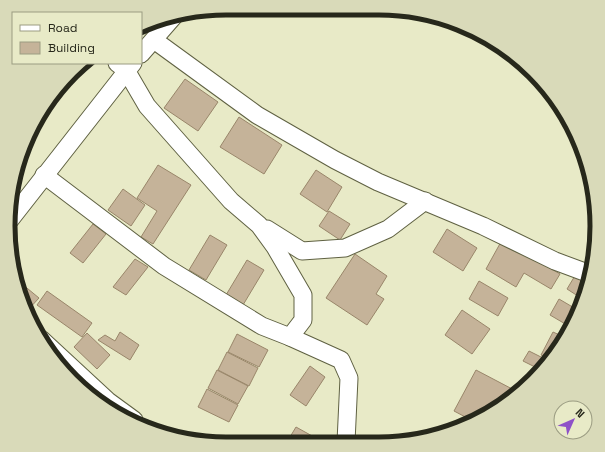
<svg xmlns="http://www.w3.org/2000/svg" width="605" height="452" viewBox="0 0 605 452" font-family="'Space Grotesk',sans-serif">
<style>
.building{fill:#c5b399;stroke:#99866a}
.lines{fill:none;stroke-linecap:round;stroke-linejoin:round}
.minor-casing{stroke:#5f6142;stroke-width:19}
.minor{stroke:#fff;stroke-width:17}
.rim{fill:none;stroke:#27281b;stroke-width:5}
</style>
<rect width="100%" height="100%" fill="#e8eac7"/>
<g class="building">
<path d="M 185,79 L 218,102 L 198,131 L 164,108 Z"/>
<path d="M 239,117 L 282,145 L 264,174 L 220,147 Z"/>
<path d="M 158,165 L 191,185 L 153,244 L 141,237 L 157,211 L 137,198 Z"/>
<path d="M 316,170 L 342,187 L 327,212 L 300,194 Z"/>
<path d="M 123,189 L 145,205 L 131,226 L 108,210 Z"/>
<path d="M 329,211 L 350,224 L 340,240 L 319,226 Z"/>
<path d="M 93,224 L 106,234 L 83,263 L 70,253 Z"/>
<path d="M 447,229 L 477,248 L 463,271 L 433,252 Z"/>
<path d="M 210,235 L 227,245 L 206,280 L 189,270 Z"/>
<path d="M 502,240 L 560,274 L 551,289 L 524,273 L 516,287 L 486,269 Z"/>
<path d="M 355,254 L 387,276 L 376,294 L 384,299 L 367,325 L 326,298 Z"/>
<path d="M 135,259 L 148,267 L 126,295 L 113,287 Z"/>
<path d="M 247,260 L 264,270 L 243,305 L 226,295 Z"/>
<path d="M 576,274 L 588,281 L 581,298 L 567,289 Z"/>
<path d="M 16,279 L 39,298 L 27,311 L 19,296 Z"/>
<path d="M 479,281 L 508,298 L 498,316 L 469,299 Z"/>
<path d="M 47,291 L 92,323 L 82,337 L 37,305 Z"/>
<path d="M 559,299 L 576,309 L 567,325 L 550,315 Z"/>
<path d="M 462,310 L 490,329 L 472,354 L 445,335 Z"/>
<path d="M 120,332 L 139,345 L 130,360 L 98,340 L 105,335 L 115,341 Z"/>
<path d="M 553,332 L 564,337 L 560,347 L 549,359 L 541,355 Z"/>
<path d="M 87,333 L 110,355 L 97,369 L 74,347 Z"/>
<path d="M 237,334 L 268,350 L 259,367 L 228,352 Z"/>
<path d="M 529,351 L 543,358 L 539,369 L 523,361 Z"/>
<path d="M 227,352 L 258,368 L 249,386 L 218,370 Z"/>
<path d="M 310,366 L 325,377 L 306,406 L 290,395 Z"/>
<path d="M 217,370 L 248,386 L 238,404 L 208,388 Z"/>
<path d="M 476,370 L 516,391 L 500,407 L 473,421 L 454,411 Z"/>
<path d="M 207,389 L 238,405 L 229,422 L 198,407 Z"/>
<path d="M 296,427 L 314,437 L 311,442 L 287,442 Z"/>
</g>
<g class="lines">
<defs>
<g id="minor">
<path d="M 154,40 L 257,115 L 335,160 L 378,182 L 483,226 L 555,261 L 590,274"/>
<path d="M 141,54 L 175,15"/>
<path d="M 44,175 L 164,266 L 262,326 L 290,337 L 303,320 L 303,295 L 275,247 L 259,225 L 231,201 L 147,106 L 126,70 L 117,63"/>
<path d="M 10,220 L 133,63"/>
<path d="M 267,229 L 302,251 L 345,248 L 388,229 L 425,201"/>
<path d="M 290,337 L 341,360 L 349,378 L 346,442"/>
<path d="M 41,339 L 108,401 L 134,420"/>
</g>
</defs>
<use href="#minor" class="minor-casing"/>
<use href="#minor" class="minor"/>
</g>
<path d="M0 0H605V452H0ZM226 15H379A211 211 0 0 1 590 226V226A211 211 0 0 1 379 437H226A211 211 0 0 1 15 226V226A211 211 0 0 1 226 15Z" fill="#d9dab9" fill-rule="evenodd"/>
<path class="rim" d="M226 15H379A211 211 0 0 1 590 226V226A211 211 0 0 1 379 437H226A211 211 0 0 1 15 226V226A211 211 0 0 1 226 15Z"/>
<rect x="12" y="12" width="130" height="52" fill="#e8eac7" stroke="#9b9c82"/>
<rect x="20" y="25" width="20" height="6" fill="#ffffff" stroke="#9b9c82"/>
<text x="48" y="32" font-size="12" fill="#27281b">Road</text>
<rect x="20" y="42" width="20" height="12" fill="#c5b399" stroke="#9b9c82"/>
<text x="48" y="52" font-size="12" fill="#27281b">Building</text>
<g transform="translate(573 420) rotate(45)"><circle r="19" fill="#e8eac7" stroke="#9b9c82"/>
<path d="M0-3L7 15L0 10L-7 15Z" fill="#8e51c8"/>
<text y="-6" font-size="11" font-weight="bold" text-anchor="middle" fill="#27281b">N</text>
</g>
</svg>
